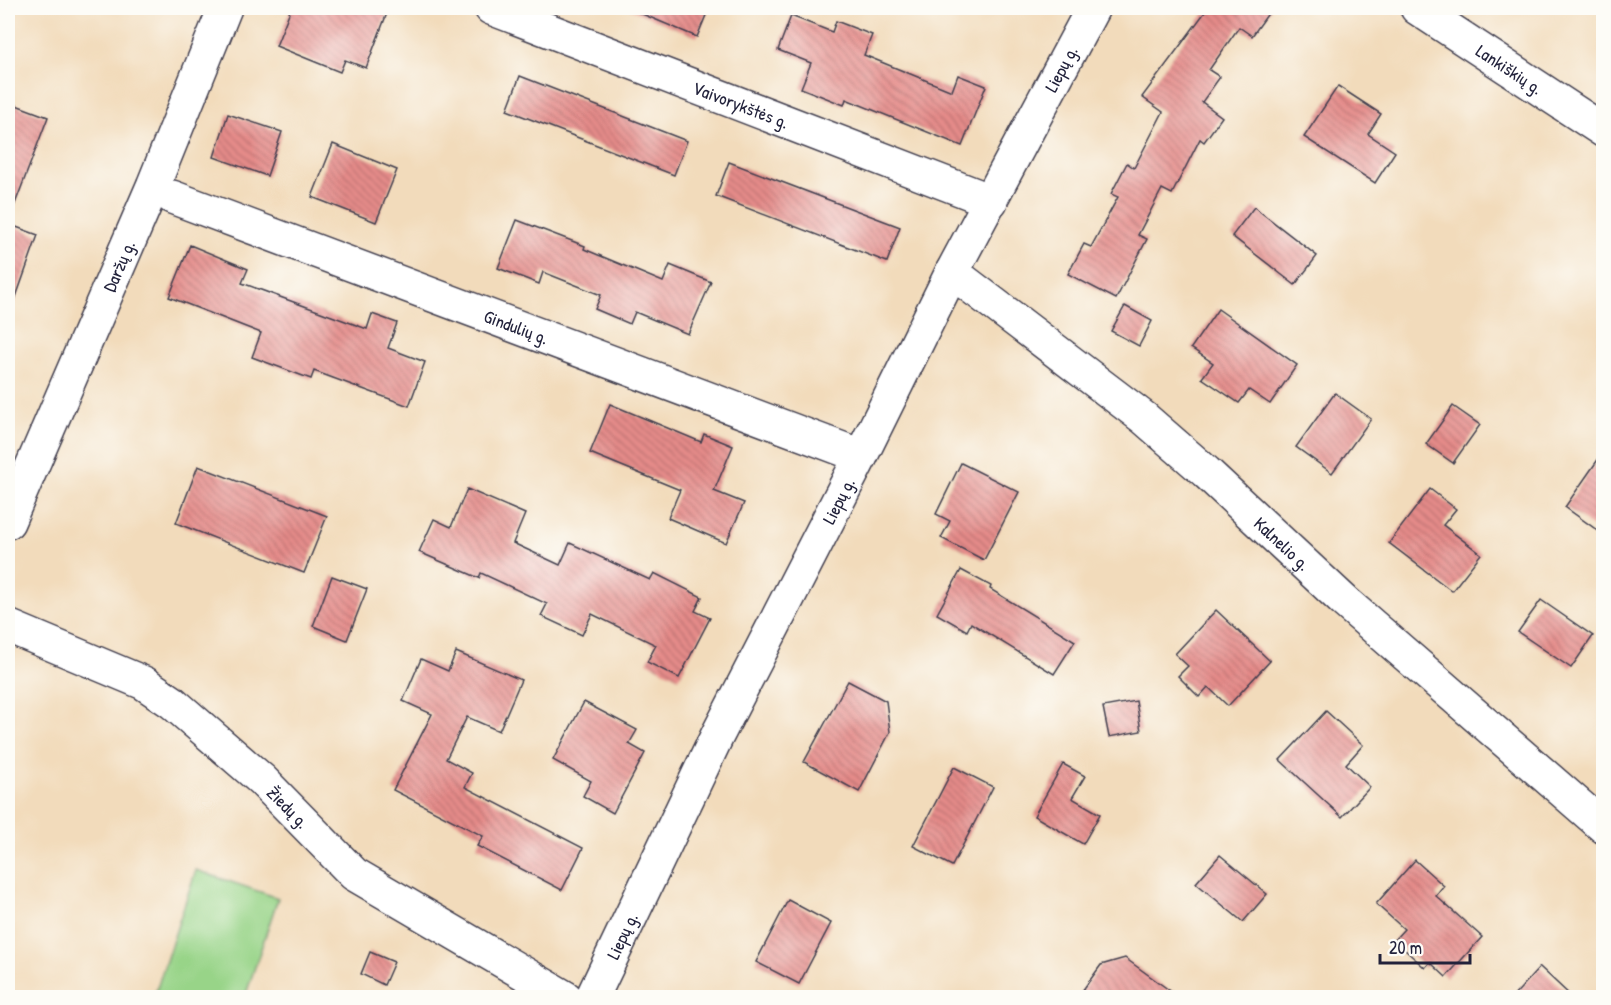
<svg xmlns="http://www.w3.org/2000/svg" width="1611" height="1005" viewBox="0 0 1611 1005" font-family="'Patrick Hand',sans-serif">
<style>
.green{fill:#98d488;stroke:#5d7b62;stroke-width:1.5}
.building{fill:url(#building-back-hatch)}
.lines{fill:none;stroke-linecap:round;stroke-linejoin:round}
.minor-casing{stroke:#413e4e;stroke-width:36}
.minor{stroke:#fff;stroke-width:33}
.labels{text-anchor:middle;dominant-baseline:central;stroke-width:4.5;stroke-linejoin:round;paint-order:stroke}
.street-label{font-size:18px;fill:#22223b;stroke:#fdfcf7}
</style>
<defs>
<pattern id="building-back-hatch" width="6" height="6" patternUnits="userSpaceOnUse" patternTransform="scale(1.5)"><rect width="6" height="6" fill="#e58b89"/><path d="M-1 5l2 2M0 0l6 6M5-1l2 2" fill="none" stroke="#b97171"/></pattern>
</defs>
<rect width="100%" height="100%" fill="#fdfcf7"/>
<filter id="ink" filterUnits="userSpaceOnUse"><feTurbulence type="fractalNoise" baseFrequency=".0167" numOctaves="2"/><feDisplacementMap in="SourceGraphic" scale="12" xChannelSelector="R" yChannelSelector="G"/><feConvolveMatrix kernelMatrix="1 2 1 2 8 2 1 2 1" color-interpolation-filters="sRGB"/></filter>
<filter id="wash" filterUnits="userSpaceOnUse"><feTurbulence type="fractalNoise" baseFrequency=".008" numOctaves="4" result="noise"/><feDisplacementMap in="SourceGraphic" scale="24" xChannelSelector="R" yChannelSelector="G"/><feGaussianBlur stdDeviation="1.35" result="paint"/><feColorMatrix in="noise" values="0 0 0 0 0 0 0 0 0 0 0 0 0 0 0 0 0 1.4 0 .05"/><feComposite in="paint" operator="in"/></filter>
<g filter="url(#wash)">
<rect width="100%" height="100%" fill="#f2dbbb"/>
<path class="green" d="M 196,870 L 278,898 L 245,997 L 154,997 Z"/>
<g id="blocks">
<g class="building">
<path d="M 291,8 L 389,8 L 366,68 L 345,60 L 340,72 L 276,46 Z"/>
<path d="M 628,8 L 709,8 L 697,37 Z"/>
<path d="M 1208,8 L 1272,8 L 1252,36 L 1239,27 L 1209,70 L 1220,77 L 1202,102 L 1222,117 L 1204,142 L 1200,139 L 1172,194 L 1162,189 L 1138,235 L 1147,239 L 1116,299 L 1068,274 L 1084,244 L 1091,247 L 1118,197 L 1111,194 L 1127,163 L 1134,168 L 1163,112 L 1142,97 Z"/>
<path d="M 791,16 L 832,32 L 836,21 L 872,35 L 864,55 L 952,91 L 958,75 L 986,86 L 962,146 L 846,99 L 844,105 L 801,88 L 811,63 L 778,50 Z"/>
<path d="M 520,76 L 687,141 L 674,175 L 507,110 Z"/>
<path d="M 1338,86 L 1381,114 L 1368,134 L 1395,152 L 1375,183 L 1304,137 Z"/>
<path d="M 8,102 L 48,117 L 10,217 L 8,217 Z"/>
<path d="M 228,114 L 282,132 L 267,176 L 214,157 Z"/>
<path d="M 333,144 L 397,170 L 376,222 L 312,197 Z"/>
<path d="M 729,162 L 900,227 L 887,262 L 716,196 Z"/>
<path d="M 1254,207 L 1317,256 L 1295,285 L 1232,236 Z"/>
<path d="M 517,220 L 585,246 L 584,249 L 663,282 L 670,265 L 711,282 L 688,334 L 635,312 L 630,324 L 595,309 L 601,295 L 543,272 L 539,284 L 498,268 Z"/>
<path d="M 8,224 L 38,235 L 11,311 L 8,311 Z"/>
<path d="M 190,245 L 248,269 L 242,283 L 367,329 L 372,314 L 397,323 L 388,348 L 425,362 L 409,406 L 314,371 L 311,379 L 252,357 L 261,333 L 169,297 Z"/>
<path d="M 1125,306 L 1152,321 L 1139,346 L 1111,331 Z"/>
<path d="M 1218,309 L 1297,365 L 1270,404 L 1249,390 L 1239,403 L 1202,378 L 1213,363 L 1191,348 Z"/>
<path d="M 1335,393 L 1371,419 L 1332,473 L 1296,447 Z"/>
<path d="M 610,404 L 701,442 L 704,434 L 733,446 L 714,491 L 744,503 L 726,543 L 668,518 L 680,490 L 590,453 Z"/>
<path d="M 1453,406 L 1480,425 L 1453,463 L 1426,444 Z"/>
<path d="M 1604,451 L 1604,535 L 1565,507 Z"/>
<path d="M 961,463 L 1019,492 L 984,560 L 941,538 L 950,521 L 936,514 Z"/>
<path d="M 198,466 L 327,516 L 304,573 L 176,523 Z"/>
<path d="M 467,489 L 525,514 L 513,543 L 560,565 L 570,543 L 650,580 L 654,573 L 702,597 L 695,611 L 710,618 L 679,678 L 647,662 L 656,645 L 592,614 L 582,635 L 541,616 L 547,604 L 481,573 L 479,578 L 419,552 L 434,519 L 451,527 Z"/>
<path d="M 1430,489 L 1456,509 L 1443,525 L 1481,554 L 1452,591 L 1389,543 Z"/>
<path d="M 961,570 L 991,586 L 990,589 L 1075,641 L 1054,674 L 971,623 L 967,631 L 937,614 Z"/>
<path d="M 332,576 L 367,589 L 347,640 L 313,626 Z"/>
<path d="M 1541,600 L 1593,636 L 1571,668 L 1518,632 Z"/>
<path d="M 1216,610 L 1270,661 L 1228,706 L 1208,687 L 1199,697 L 1178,676 L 1188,666 L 1175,654 Z"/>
<path d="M 456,652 L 521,680 L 499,731 L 467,717 L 446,759 L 472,773 L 465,787 L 583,848 L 562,890 L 477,846 L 483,836 L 393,790 L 432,714 L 403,701 L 421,659 L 448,671 Z"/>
<path d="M 848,681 L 886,701 L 890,732 L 859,792 L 804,762 Z"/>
<path d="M 1136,701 L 1141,731 L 1109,737 L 1103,707 Z"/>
<path d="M 584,702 L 637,730 L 629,744 L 645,753 L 613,813 L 583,796 L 591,781 L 553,760 Z"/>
<path d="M 1326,711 L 1363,745 L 1346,764 L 1370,787 L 1342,817 L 1280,760 Z"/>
<path d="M 1063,764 L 1085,776 L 1072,798 L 1100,814 L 1083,844 L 1034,816 Z"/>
<path d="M 954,767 L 993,787 L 952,866 L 913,846 Z"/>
<path d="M 1220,855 L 1267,894 L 1243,922 L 1196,883 Z"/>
<path d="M 1415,860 L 1444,886 L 1436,896 L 1482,937 L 1446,977 L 1430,962 L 1425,968 L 1394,940 L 1404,929 L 1376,904 Z"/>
<path d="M 788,900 L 831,923 L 799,984 L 756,962 Z"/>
<path d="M 370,952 L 394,962 L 384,985 L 361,974 Z"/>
<path d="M 1125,958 L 1180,998 L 1077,998 L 1101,965 Z"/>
<path d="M 1540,967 L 1573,998 L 1512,998 Z"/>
</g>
</g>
</g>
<g filter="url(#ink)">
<use href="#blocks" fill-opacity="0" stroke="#413e4e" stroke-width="1.5"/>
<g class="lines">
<defs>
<g id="minor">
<path id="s1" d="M 491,8 L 991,201"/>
<path id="s2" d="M 1417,8 L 1604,131"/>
<path id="s3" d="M 172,197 L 861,456"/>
<path id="s4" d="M 952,272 L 1144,418 L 1206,472 L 1344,601 L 1604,827"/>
<path id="s5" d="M 8,522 L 153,186 L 225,8"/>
<path id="s6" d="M 8,626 L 144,683 L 172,702 L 262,780 L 354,874 L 566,998"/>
<path id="s7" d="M 592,998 L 717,736 L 861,456 L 952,272 L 1093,8"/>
</g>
</defs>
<use href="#minor" class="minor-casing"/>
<use href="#minor" class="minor"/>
</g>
</g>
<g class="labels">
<g class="street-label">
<text stroke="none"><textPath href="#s7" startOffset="1041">Liepų g.</textPath></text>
<text stroke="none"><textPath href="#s2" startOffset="111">Lankiškių g.</textPath></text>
<text stroke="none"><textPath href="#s1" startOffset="268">Vaivorykštės g.</textPath></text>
<text stroke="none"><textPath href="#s5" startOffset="279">Daržų g.</textPath></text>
<text stroke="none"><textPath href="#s3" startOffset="368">Gindulių g.</textPath></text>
<text stroke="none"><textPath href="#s7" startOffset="555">Liepų g.</textPath></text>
<text stroke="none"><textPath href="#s4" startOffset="428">Kalnelio g.</textPath></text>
<text stroke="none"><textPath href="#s6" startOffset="338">Žiedų g.</textPath></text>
<text stroke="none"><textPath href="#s7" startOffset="69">Liepų g.</textPath></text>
</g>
</g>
<rect width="1611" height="1005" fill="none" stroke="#fdfcf7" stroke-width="30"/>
<path d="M1380 954v9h90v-9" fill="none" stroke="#22223b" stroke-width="3"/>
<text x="1389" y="954" font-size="18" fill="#22223b" stroke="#fdfcf7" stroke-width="4.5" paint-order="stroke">20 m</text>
</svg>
